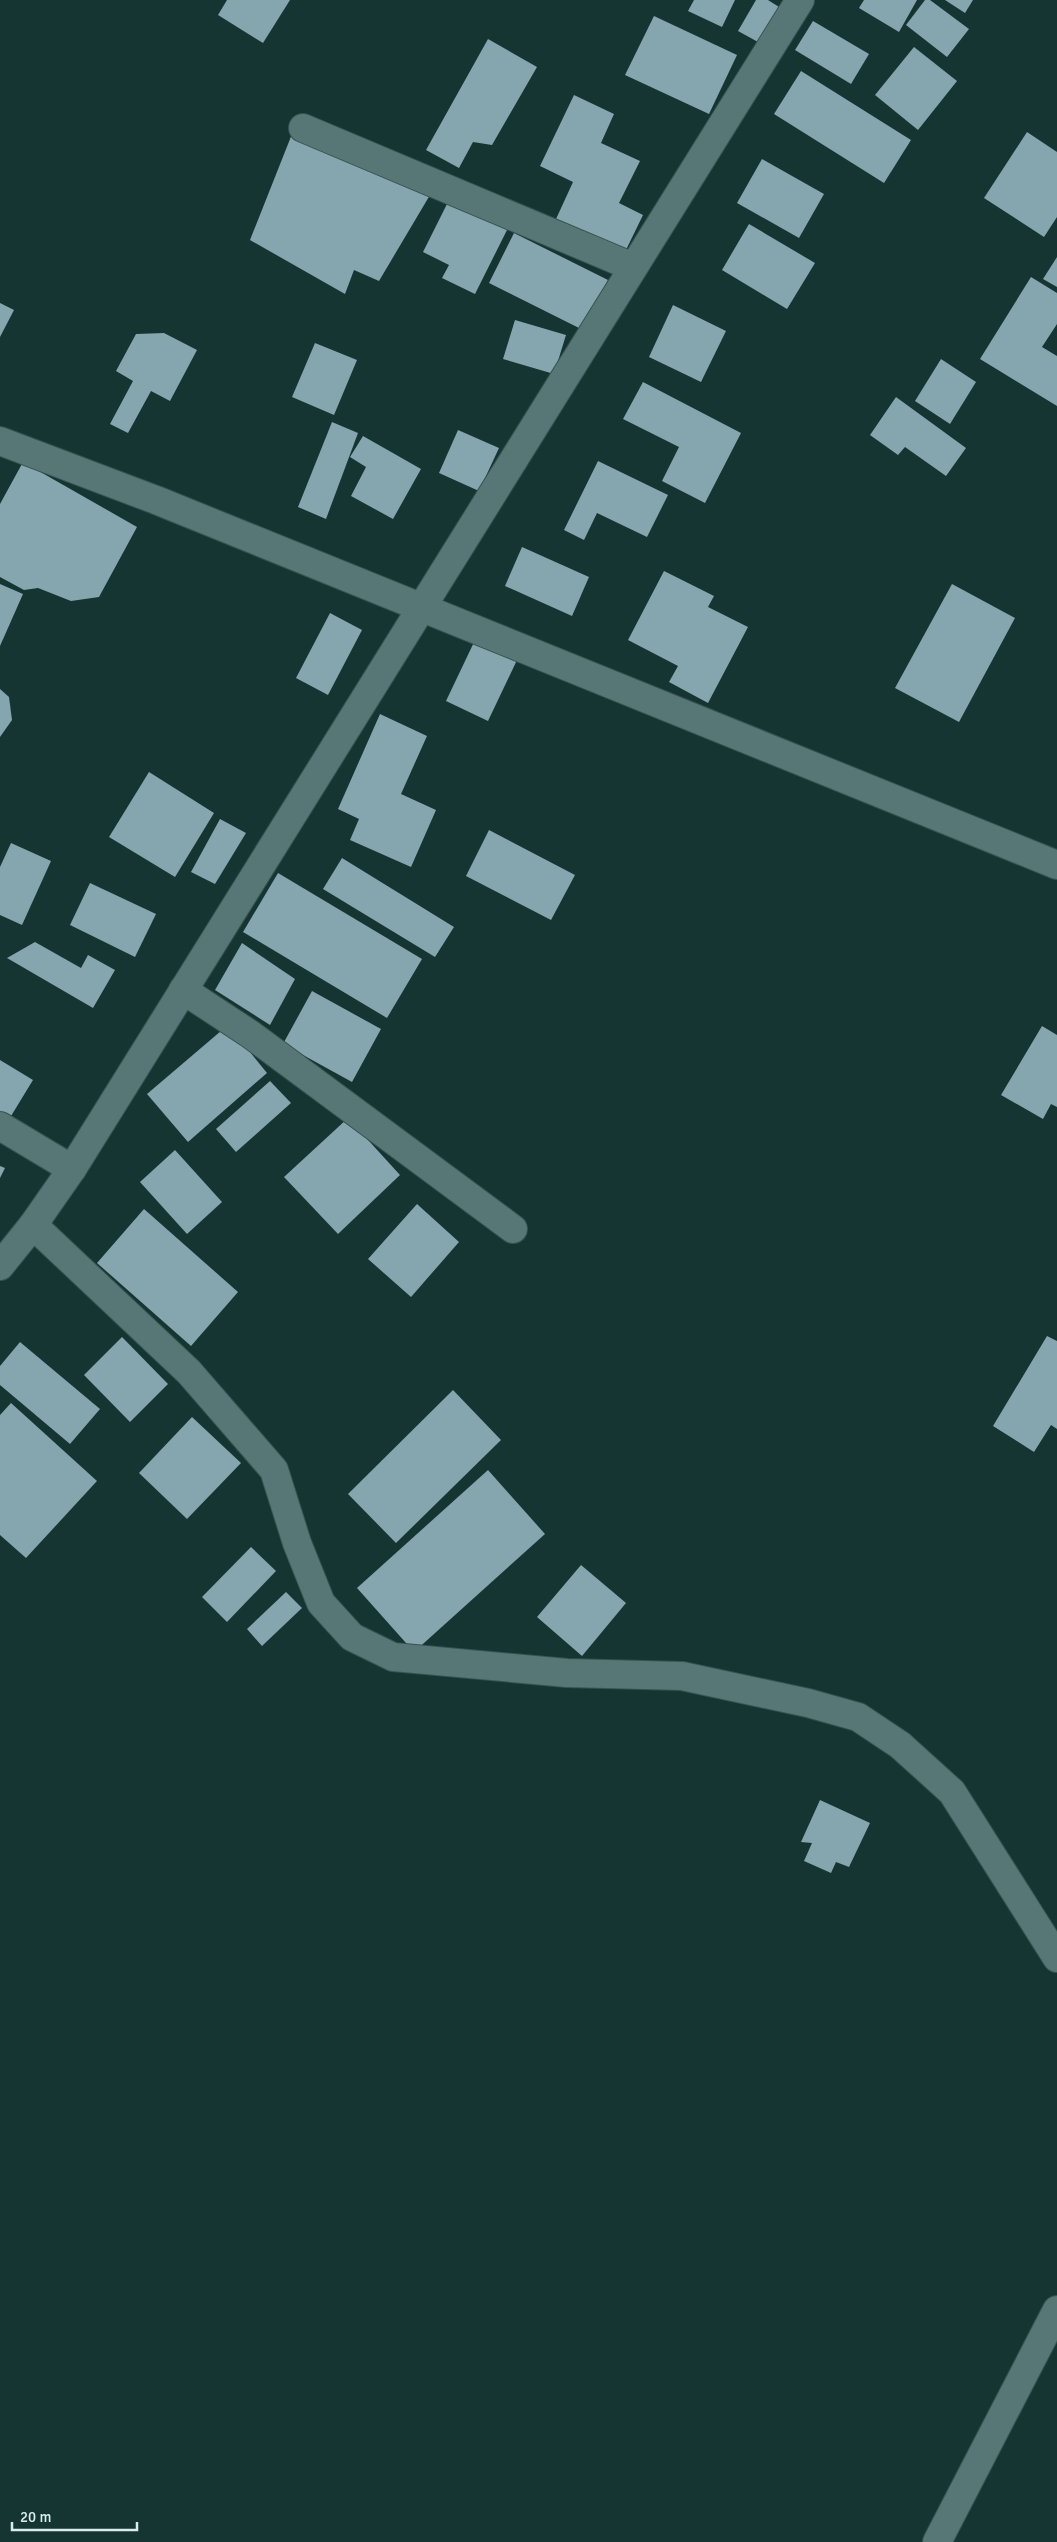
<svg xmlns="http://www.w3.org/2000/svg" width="1057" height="2542" viewBox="0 0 1057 2542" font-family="Signika,sans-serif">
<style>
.building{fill:#85a5af}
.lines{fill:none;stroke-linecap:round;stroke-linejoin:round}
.street-casing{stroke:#395251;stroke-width:30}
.street{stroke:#567775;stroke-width:28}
</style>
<rect width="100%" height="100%" fill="#153533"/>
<g class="building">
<path d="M 227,0 L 290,0 L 263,43 L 218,15 Z"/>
<path d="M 694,0 L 735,0 L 722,27 L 688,11 Z"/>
<path d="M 756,0 L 768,0 L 779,7 L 758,42 L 738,31 Z"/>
<path d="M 864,0 L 917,0 L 899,32 L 859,8 Z"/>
<path d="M 925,0 L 930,0 L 969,29 L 947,57 L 906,25 Z"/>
<path d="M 945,0 L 973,0 L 965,13 Z"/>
<path d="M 654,16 L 737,55 L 709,114 L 625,75 Z"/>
<path d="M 813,21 L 869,54 L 851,84 L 795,50 Z"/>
<path d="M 488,39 L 537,67 L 492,145 L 473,142 L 459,168 L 426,150 Z"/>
<path d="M 914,47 L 957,81 L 918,130 L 875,95 Z"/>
<path d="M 801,71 L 911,140 L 884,183 L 774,114 Z"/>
<path d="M 574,95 L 614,114 L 601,143 L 640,161 L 619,203 L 643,215 L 625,252 L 556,219 L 573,182 L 540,166 Z"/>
<path d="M 1027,132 L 1057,152 L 1057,217 L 1044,237 L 984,198 Z"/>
<path d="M 292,134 L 430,195 L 379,281 L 354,270 L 345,294 L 250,240 Z"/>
<path d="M 762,159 L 824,194 L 799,238 L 737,203 Z"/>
<path d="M 450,198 L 509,226 L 475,294 L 442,278 L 449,265 L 423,252 Z"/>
<path d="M 749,224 L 815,263 L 787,309 L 722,270 Z"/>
<path d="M 514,233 L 608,280 L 583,330 L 489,283 Z"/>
<path d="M 1057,257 L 1057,287 L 1043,279 Z"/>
<path d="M 1031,277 L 1057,293 L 1057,324 L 1042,347 L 1057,356 L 1057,406 L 980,359 Z"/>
<path d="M 0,303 L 14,310 L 0,337 Z"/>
<path d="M 673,305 L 726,331 L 701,382 L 649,357 Z"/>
<path d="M 515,320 L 566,335 L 554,374 L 503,359 Z"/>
<path d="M 164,333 L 197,350 L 170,401 L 151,391 L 128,433 L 110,424 L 133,381 L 116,371 L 136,334 Z"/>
<path d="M 315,343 L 357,360 L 334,415 L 292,397 Z"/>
<path d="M 941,359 L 976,382 L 950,424 L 915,401 Z"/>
<path d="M 643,382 L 741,433 L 705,503 L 662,481 L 679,447 L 623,419 Z"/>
<path d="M 896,397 L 966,448 L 946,476 L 905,447 L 898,455 L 870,435 Z"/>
<path d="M 332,422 L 358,433 L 326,519 L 298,507 Z"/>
<path d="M 458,430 L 499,448 L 479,491 L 439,473 Z"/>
<path d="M 363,436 L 421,469 L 393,519 L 351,496 L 366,467 L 350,457 Z"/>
<path d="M 598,461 L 668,495 L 647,537 L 597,513 L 584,540 L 564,530 Z"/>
<path d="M 23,462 L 137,527 L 99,597 L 71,601 L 38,588 L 24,590 L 0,577 L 0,504 Z"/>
<path d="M 522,547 L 589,577 L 572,616 L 505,586 Z"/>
<path d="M 664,571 L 714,596 L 708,607 L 748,627 L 708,703 L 669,682 L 678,666 L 628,640 Z"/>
<path d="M 0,584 L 23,594 L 0,646 Z"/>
<path d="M 952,584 L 1015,618 L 959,722 L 895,688 Z"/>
<path d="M 330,613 L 362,630 L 328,695 L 296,678 Z"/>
<path d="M 476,638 L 518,658 L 488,721 L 446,701 Z"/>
<path d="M 0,689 L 9,697 L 12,720 L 0,737 Z"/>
<path d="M 380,714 L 427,736 L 401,794 L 436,810 L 411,867 L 350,840 L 359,819 L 338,809 Z"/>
<path d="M 149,772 L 214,813 L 175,877 L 109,837 Z"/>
<path d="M 220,819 L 246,833 L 215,884 L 191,872 Z"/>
<path d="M 489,830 L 575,875 L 551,920 L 466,876 Z"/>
<path d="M 11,843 L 51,861 L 22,925 L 0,915 L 0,867 Z"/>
<path d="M 342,858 L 454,927 L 435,957 L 323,889 Z"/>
<path d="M 278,873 L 422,959 L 387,1018 L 243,932 Z"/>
<path d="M 90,883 L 156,914 L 135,957 L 70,925 Z"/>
<path d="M 35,942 L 81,968 L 88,955 L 115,970 L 93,1008 L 7,958 Z"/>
<path d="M 242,943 L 295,979 L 270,1025 L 215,990 Z"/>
<path d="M 312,991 L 381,1029 L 352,1082 L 283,1044 Z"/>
<path d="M 228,1025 L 267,1073 L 188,1142 L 147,1094 Z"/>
<path d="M 1042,1026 L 1057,1035 L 1057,1107 L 1051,1104 L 1043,1119 L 1001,1095 Z"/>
<path d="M 0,1060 L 33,1080 L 8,1121 L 0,1117 Z"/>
<path d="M 270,1081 L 291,1103 L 236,1152 L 216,1129 Z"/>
<path d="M 348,1118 L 400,1175 L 338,1234 L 284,1177 Z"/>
<path d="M 175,1150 L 222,1202 L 187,1234 L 140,1182 Z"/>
<path d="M 0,1166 L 5,1168 L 0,1178 Z"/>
<path d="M 417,1204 L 459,1242 L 411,1297 L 368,1259 Z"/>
<path d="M 144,1209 L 238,1292 L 191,1346 L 97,1263 Z"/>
<path d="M 1047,1336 L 1057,1341 L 1057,1429 L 1051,1425 L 1034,1452 L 993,1426 Z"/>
<path d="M 122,1337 L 168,1384 L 130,1422 L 84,1375 Z"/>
<path d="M 20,1342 L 100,1409 L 70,1444 L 0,1385 L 0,1366 Z"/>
<path d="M 453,1390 L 501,1440 L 396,1543 L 348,1494 Z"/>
<path d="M 11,1403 L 97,1481 L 26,1558 L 0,1535 L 0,1415 Z"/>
<path d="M 192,1417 L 241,1463 L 187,1519 L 139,1473 Z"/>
<path d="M 488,1470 L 545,1534 L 414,1652 L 357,1588 Z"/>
<path d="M 251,1547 L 276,1571 L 227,1622 L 202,1597 Z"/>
<path d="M 581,1565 L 626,1603 L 582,1656 L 537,1617 Z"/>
<path d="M 286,1592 L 302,1608 L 262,1646 L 247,1629 Z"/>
<path d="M 820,1800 L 870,1823 L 849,1867 L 836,1862 L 831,1873 L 804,1861 L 812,1843 L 801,1842 Z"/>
</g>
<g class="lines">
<defs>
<g id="street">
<path d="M 303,128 L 633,267"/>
<path d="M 0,441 L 156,500 L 1057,865"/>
<path d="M 183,990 L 250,1034 L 513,1229"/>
<path d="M 0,1126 L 72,1169"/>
<path d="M 33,1225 L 189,1372 L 274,1470 L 297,1543 L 321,1603 L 352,1637 L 393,1657 L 567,1673 L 682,1676 L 808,1703 L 858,1717 L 900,1745 L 952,1792 L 1057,1958"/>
<path d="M 0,1266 L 33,1225 L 72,1169 L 800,0"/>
<path d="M 937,2542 L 1057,2310"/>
</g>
</defs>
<use href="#street" class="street-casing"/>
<use href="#street" class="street"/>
</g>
<path d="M12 2522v8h125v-8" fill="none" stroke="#dbedeb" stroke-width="2.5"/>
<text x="20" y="2522" font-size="15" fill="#dbedeb" stroke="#153533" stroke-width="4" paint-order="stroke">20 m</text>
</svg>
